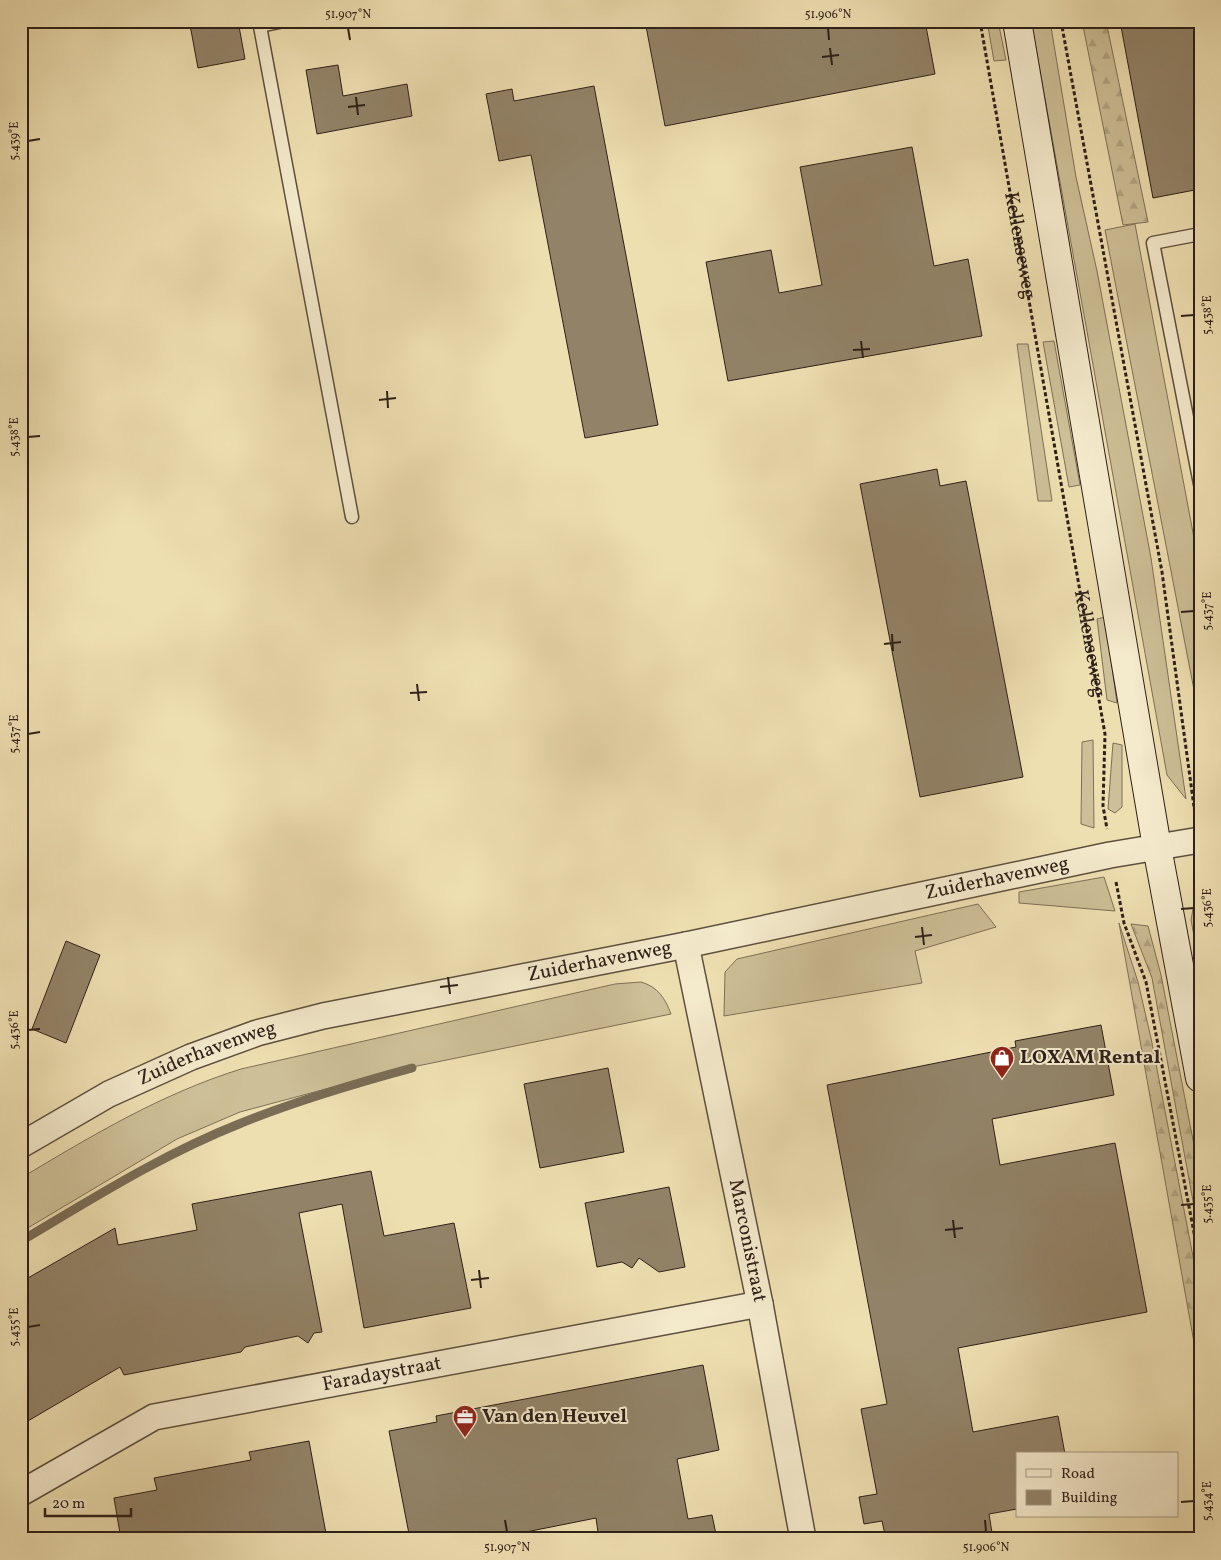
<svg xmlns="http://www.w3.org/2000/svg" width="1221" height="1560" viewBox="0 0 1221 1560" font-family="Vollkorn,serif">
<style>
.grass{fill:#cdbf97;stroke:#7e7058}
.forest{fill:url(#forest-firs);stroke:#7e7058}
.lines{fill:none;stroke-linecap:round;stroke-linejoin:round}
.stream{stroke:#7a6c55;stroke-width:9}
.building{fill:#928368;stroke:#2e2019}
.service-casing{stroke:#5e503f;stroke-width:15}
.minor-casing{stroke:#5e503f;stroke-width:28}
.secondary-casing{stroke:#2e2019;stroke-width:30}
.path{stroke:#2e2019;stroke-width:3;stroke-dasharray:4 2.5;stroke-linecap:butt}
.service{stroke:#f4eacc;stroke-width:12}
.minor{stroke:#f4eacc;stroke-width:25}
.secondary{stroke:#f4eacc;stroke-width:28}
.ticks{fill:none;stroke:#2e2019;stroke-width:2}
.labels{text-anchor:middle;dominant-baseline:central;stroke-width:4;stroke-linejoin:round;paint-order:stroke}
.street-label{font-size:20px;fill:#2e2019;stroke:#f4eacc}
.poi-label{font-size:20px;font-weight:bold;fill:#2e2019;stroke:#f4eacc;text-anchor:start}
.neatline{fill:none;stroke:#2e2019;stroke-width:2}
.ticks-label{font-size:12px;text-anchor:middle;fill:#2e2019}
</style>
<defs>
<pattern id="forest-firs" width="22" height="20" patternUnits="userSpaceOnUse" patternTransform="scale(1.25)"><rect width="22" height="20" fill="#cdbf97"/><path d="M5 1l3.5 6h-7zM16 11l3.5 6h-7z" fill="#b0a482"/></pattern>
</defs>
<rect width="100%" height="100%" fill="#eedfb1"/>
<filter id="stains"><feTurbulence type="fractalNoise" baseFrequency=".004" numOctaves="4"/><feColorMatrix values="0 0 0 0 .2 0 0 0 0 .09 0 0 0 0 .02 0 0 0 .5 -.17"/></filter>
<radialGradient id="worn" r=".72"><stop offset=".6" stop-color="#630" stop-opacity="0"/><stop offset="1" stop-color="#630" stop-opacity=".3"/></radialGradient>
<g class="grass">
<path d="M 987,21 L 998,21 L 1006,60 L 994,61 Z"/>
<path d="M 1031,21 L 1050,21 L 1076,177 L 1097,271 L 1151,558 L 1186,799 L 1167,775 Z"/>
<path d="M 1135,224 L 1200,570 L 1200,721 L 1105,230 Z"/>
<path d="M 1054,341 L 1080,485 L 1069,487 L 1043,342 Z"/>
<path d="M 1017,344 L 1028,344 L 1052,501 L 1038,501 Z"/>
<path d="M 1105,617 L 1117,703 L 1107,700 L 1097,619 Z"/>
<path d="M 1093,740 L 1094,828 L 1081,824 L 1082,742 Z"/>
<path d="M 1113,743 L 1122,745 L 1122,807 L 1115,813 L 1108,809 Z"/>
<path d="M 1104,877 L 1115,911 L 1019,903 L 1019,892 Z"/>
<path d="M 978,904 L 996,927 L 915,951 L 922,983 L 724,1016 L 725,972 L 737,959 Z"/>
<path d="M 641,982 C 658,987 665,998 671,1014 L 393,1071 L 240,1112 L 177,1139 L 21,1232 L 21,1178 C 93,1135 161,1094 241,1069 L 615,984 Z"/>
</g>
<g class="forest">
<path d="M 1082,21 L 1106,21 L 1148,222 L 1123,225 Z"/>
<path d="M 1198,881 L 1200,892 L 1200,968 L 1191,920 Z"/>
<path d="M 1119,923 L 1138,982 L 1151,1038 L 1200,1293 L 1200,1376 Z"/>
<path d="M 1131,924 L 1148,926 L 1161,975 L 1200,1176 L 1200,1239 L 1152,978 Z"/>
</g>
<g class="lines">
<path class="stream" d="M 21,1241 C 92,1199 163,1154 239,1124 C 295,1101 353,1084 412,1068"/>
</g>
<g class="building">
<path d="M 213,21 L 238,21 L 245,59 L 198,68 L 190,25 Z"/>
<path d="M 645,21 L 925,21 L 935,74 L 665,126 Z"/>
<path d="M 1120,21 L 1200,21 L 1200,189 L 1153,198 Z"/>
<path d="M 338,65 L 343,96 L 407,84 L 412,116 L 317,134 L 306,70 Z"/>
<path d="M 594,86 L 658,425 L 585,438 L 531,155 L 499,161 L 486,94 L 512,89 L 514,101 Z"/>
<path d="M 912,147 L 934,266 L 968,259 L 982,336 L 728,381 L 706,262 L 771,250 L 779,293 L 822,285 L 800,167 Z"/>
<path d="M 937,469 L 940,486 L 966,481 L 1023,777 L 920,797 L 860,484 Z"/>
<path d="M 66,941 L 100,955 L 66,1043 L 32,1029 Z"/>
<path d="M 1101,1025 L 1114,1095 L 992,1119 L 1000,1165 L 1115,1143 L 1147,1312 L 958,1348 L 973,1432 L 1058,1416 L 1065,1454 L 1017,1454 L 1017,1509 L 989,1514 L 993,1539 L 886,1539 L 882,1521 L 864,1524 L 859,1497 L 877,1494 L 861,1409 L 887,1404 L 827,1085 L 1016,1047 L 1015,1041 Z"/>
<path d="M 608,1068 L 624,1152 L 540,1168 L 524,1084 Z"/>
<path d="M 371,1171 L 384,1236 L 454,1223 L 471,1308 L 364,1328 L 342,1204 L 299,1213 L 322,1332 L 314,1333 L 308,1343 L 298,1336 L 245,1347 L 241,1352 L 124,1375 L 120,1367 L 21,1425 L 21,1282 L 115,1228 L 118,1245 L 197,1230 L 192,1204 Z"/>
<path d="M 669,1187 L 685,1267 L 659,1272 L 639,1258 L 632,1268 L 622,1262 L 597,1267 L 585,1203 Z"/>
<path d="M 703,1365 L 719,1450 L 677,1459 L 688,1519 L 712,1515 L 717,1539 L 599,1539 L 596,1518 L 521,1533 L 523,1539 L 410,1539 L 389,1431 L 437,1422 L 436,1416 Z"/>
<path d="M 309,1441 L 327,1539 L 121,1539 L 114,1498 L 157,1490 L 154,1478 L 251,1460 L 249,1452 Z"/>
</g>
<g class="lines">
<defs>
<g id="service">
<path d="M 259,21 L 352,517"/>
<path d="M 260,26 L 284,21"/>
<path d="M 1200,234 L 1153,243 L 1200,484"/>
</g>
<g id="minor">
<path id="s2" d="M 686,945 L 760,1304 L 803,1539"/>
<path id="s3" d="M 21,1145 L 109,1094 L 191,1057 L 257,1033 L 323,1016 L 686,945 L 1110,855 L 1200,840"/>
<path id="s4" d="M 21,1493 L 154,1417 L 760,1304"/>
</g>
<path id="secondary" d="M 1017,21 L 1157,847 L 1200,1078"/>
</defs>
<use href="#service" class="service-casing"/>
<use href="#minor" class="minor-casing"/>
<use href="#secondary" class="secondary-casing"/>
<g class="path">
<path id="s1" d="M 980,21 L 1105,734 L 1103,806 L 1107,829"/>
<path d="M 1061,21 L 1162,572 L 1195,814"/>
<path d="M 1116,882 L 1124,923 L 1146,982 L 1200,1264"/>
</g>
<use href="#service" class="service"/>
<use href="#minor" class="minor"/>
<use href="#secondary" class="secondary"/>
</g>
<path class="ticks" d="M 348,28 L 350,40M 828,28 L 829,40M 830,48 L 832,65M 822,57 L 839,55M 356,97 L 358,115M 348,107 L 365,105M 28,141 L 40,139M 1181,316 L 1194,315M 861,341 L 863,358M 853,350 L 870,349M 387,391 L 388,408M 379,400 L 396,398M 28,437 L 40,436M 1181,612 L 1194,611M 892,634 L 893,651M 884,644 L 901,642M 417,684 L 419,701M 410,693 L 427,692M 28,734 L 40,732M 1181,909 L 1194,908M 922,927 L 924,945M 915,937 L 932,935M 448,977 L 450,994M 440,987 L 458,985M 28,1030 L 40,1029M 1181,1205 L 1194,1204M 953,1220 L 955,1238M 945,1230 L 963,1228M 479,1270 L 481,1288M 471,1280 L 489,1278M 28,1327 L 40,1325M 1181,1502 L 1194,1501M 505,1520 L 507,1532M 985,1520 L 986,1532"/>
<defs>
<symbol id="shop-pin" viewBox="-11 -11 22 30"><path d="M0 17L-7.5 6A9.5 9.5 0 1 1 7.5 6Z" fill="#8f2418" stroke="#f4eacc"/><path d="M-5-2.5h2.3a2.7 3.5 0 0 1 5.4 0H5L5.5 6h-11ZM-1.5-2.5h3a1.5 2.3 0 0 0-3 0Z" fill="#fff"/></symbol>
<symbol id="office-pin" viewBox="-11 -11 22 30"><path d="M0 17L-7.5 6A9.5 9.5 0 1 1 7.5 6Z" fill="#8f2418" stroke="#f4eacc"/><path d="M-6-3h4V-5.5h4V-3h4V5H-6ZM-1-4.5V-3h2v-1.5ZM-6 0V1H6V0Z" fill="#fff"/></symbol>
</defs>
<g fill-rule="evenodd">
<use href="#shop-pin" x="988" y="1044" width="28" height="38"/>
<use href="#office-pin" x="451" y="1403" width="28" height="38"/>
</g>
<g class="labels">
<g class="street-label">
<text stroke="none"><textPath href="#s1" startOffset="228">Kellenseweg</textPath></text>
<text stroke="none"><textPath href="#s1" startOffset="632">Kellenseweg</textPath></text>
<text stroke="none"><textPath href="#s3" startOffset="1018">Zuiderhavenweg</textPath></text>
<text stroke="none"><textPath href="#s3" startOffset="612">Zuiderhavenweg</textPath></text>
<text stroke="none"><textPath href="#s3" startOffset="208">Zuiderhavenweg</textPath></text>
<text stroke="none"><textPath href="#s2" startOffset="302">Marconistraat</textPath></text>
<text stroke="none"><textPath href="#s4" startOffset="385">Faradaystraat</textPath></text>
</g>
<g class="poi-label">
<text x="1020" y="1058">LOXAM Rental</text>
<text x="482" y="1417">Van den Heuvel</text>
</g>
</g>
<rect width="1221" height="1560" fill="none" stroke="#eedfb1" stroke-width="55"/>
<rect x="1016" y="1452" width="162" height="65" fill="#f4eacc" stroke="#a59984"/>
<rect x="1026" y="1469" width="25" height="8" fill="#f4eacc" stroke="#a59984"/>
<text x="1061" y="1478" font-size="15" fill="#2e2019">Road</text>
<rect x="1026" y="1490" width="25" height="15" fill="#928368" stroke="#a59984"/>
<text x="1061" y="1502" font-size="15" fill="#2e2019">Building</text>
<path d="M45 1508v8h86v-8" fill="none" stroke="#2e2019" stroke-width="2.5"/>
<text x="52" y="1508" font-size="15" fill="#2e2019" stroke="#f4eacc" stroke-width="4" paint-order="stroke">20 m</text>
<rect x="28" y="28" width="1166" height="1504" class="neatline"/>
<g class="ticks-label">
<text x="348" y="18">51.907°N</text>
<text x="828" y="18">51.906°N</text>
<text transform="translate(14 141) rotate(-90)" y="4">5.439°E</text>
<text transform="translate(1207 315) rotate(-90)" y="4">5.438°E</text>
<text transform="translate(14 437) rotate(-90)" y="4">5.438°E</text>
<text transform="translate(1207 611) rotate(-90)" y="4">5.437°E</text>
<text transform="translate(14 734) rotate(-90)" y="4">5.437°E</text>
<text transform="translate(1207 908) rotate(-90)" y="4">5.436°E</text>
<text transform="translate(14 1030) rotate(-90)" y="4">5.436°E</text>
<text transform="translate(1207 1204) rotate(-90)" y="4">5.435°E</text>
<text transform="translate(14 1327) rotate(-90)" y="4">5.435°E</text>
<text transform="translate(1207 1501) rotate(-90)" y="4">5.434°E</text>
<text x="507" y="1551">51.907°N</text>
<text x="986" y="1551">51.906°N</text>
</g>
<rect width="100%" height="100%" filter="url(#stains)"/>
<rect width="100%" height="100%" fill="url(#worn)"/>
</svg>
